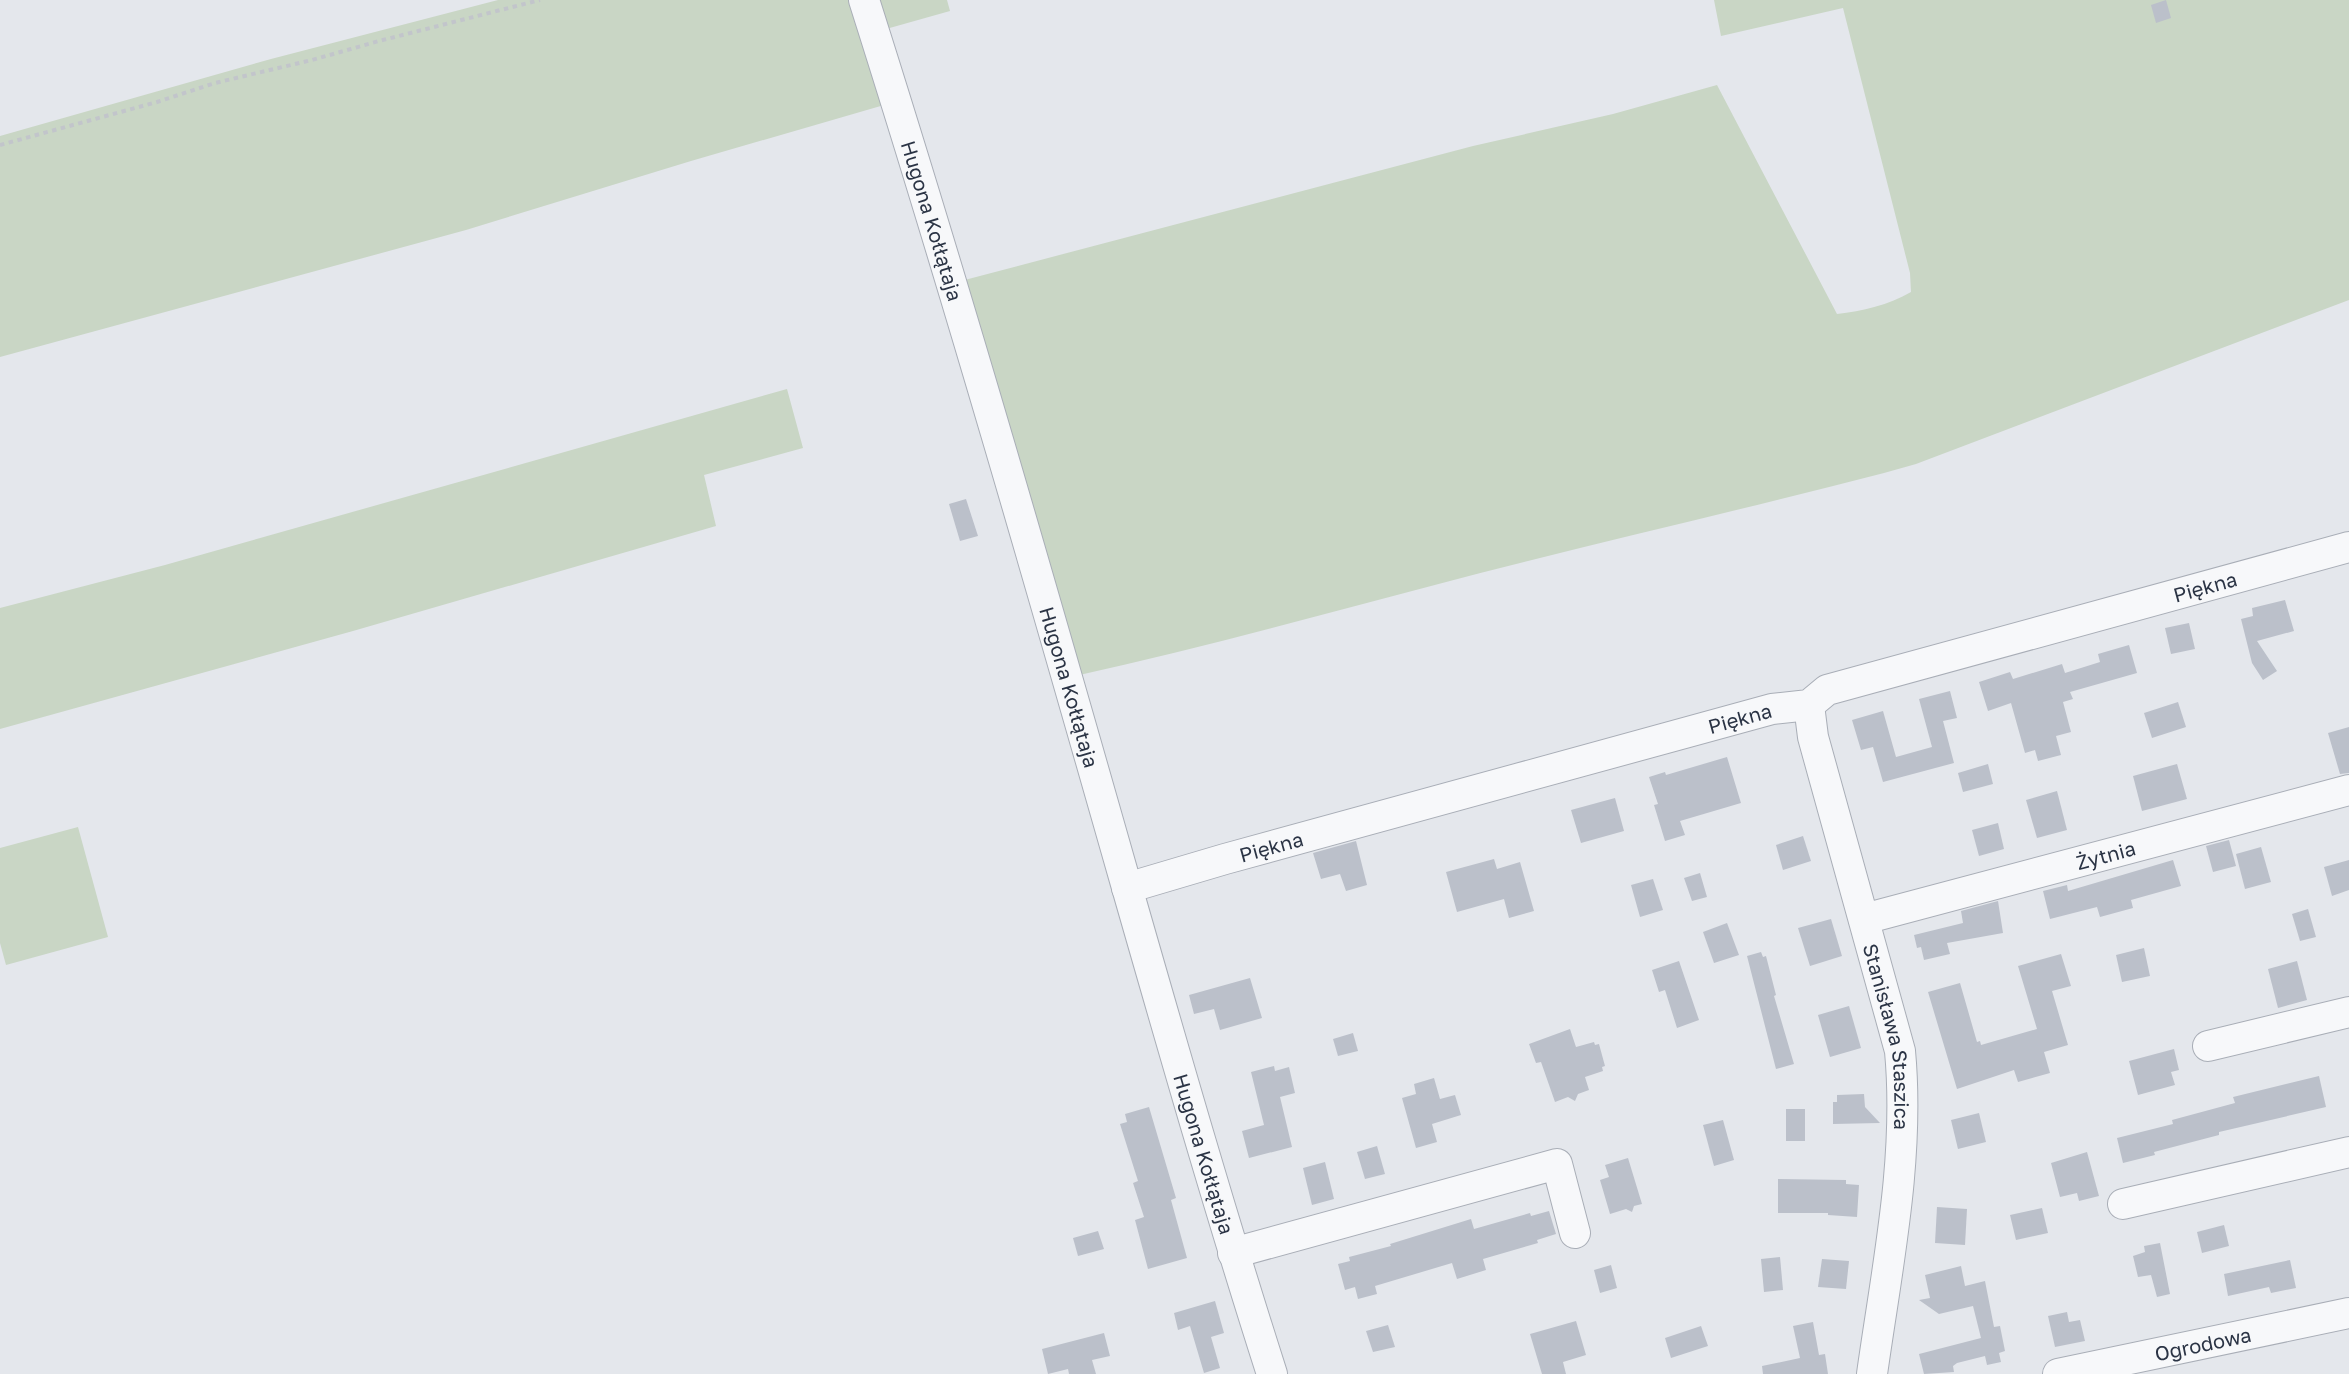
<svg xmlns="http://www.w3.org/2000/svg" width="2349" height="1374" viewBox="0 0 2349 1374" font-family="'Golos Text',sans-serif">
<style>
.green{fill:#c9d6c5}
.building{fill:#bbc0ca}
.lines{fill:none;stroke-linecap:round;stroke-linejoin:round}
.minor-casing{stroke:#a9aeb7;stroke-width:32}
.path{stroke:#c2c5cb;stroke-width:4;stroke-dasharray:4.5 4.5;stroke-linecap:butt}
.minor{stroke:#f7f8fa;stroke-width:30}
.labels{text-anchor:middle;dominant-baseline:central;stroke-width:4.5;stroke-linejoin:round;paint-order:stroke}
.street-label{font-size:20px;fill:#2b3445;stroke:#f4f6f9}
</style>
<rect width="100%" height="100%" fill="#e4e7ec"/>
<g class="green">
<path d="M 498,0 L 857,0 L 891,103 L 691,161 L 466,230 L 0,357 L 0,136 L 271,59 Z"/>
<path d="M 870,0 L 947,0 L 950,11 L 879,31 Z"/>
<path d="M 1714,0 L 2349,0 L 2349,300 L 1916,464 L 1884,473 C 1734,512 1581,546 1431,586 C 1313,617 1194,650 1075,676 L 957,282 L 1473,146 L 1613,114 L 1717,85 L 1837,314 C 1862,311 1889,305 1911,292 L 1910,273 L 1843,8 L 1721,36 Z"/>
<path d="M 787,389 L 803,448 L 704,475 L 716,526 L 353,631 L 0,729 L 0,608 L 165,565 Z"/>
<path d="M 78,827 L 108,937 L 6,965 L 0,943 L 0,848 Z"/>
</g>
<g class="building">
<path d="M 2166,0 L 2171,18 L 2156,23 L 2151,5 Z"/>
<path d="M 966,499 L 978,536 L 960,541 L 949,504 Z"/>
<path d="M 2285,600 L 2294,631 L 2257,641 L 2277,671 L 2263,680 L 2252,663 L 2241,619 L 2253,616 L 2252,608 Z"/>
<path d="M 2189,623 L 2195,649 L 2171,654 L 2165,628 Z"/>
<path d="M 2129,645 L 2137,673 L 2070,692 L 2073,699 L 2063,702 L 2071,732 L 2056,736 L 2061,755 L 2038,761 L 2035,750 L 2025,753 L 2011,703 L 1988,711 L 1979,682 L 2010,672 L 2013,679 L 2062,664 L 2065,673 L 2100,662 L 2098,654 Z"/>
<path d="M 1950,691 L 1957,718 L 1943,721 L 1954,763 L 1883,782 L 1873,747 L 1861,750 L 1852,720 L 1883,711 L 1896,757 L 1932,747 L 1919,699 Z"/>
<path d="M 2178,702 L 2186,727 L 2152,738 L 2144,713 Z"/>
<path d="M 2349,727 L 2349,773 L 2340,774 L 2328,733 Z"/>
<path d="M 1727,757 L 1741,803 L 1680,821 L 1685,835 L 1665,841 L 1654,805 L 1658,804 L 1649,777 L 1665,772 L 1666,775 Z"/>
<path d="M 1988,764 L 1993,784 L 1963,792 L 1958,773 Z"/>
<path d="M 2177,764 L 2187,799 L 2142,811 L 2133,776 Z"/>
<path d="M 2057,791 L 2067,830 L 2037,838 L 2026,800 Z"/>
<path d="M 1615,798 L 1624,831 L 1581,843 L 1571,810 Z"/>
<path d="M 1998,823 L 2004,849 L 1979,856 L 1972,830 Z"/>
<path d="M 1803,836 L 1811,861 L 1783,870 L 1776,845 Z"/>
<path d="M 2229,840 L 2236,866 L 2213,872 L 2206,846 Z"/>
<path d="M 1356,841 L 1367,885 L 1346,891 L 1340,874 L 1321,879 L 1313,853 Z"/>
<path d="M 2261,847 L 2271,882 L 2245,889 L 2236,854 Z"/>
<path d="M 1494,859 L 1497,869 L 1520,862 L 1534,911 L 1509,918 L 1504,899 L 1457,912 L 1446,872 Z"/>
<path d="M 2173,860 L 2181,886 L 2131,900 L 2133,908 L 2100,917 L 2097,907 L 2050,919 L 2043,891 L 2067,885 L 2068,891 Z"/>
<path d="M 2349,860 L 2349,890 L 2332,896 L 2324,867 Z"/>
<path d="M 1700,873 L 1707,897 L 1692,901 L 1684,878 Z"/>
<path d="M 1653,879 L 1663,910 L 1640,917 L 1631,885 Z"/>
<path d="M 1998,901 L 2003,933 L 1947,943 L 1950,954 L 1924,960 L 1921,947 L 1917,948 L 1914,935 L 1963,923 L 1961,911 Z"/>
<path d="M 2308,909 L 2316,937 L 2300,941 L 2292,914 Z"/>
<path d="M 1831,919 L 1842,956 L 1810,966 L 1798,928 Z"/>
<path d="M 1727,923 L 1739,955 L 1714,963 L 1703,932 Z"/>
<path d="M 2144,948 L 2150,976 L 2122,982 L 2116,955 Z"/>
<path d="M 1761,952 L 1763,957 L 1766,956 L 1776,995 L 1774,996 L 1794,1064 L 1776,1069 L 1747,956 Z"/>
<path d="M 2061,954 L 2071,986 L 2052,991 L 2068,1045 L 2044,1052 L 2050,1073 L 2018,1082 L 2014,1070 L 1957,1089 L 1928,992 L 1960,983 L 1977,1042 L 1980,1041 L 1981,1045 L 2037,1029 L 2018,966 Z"/>
<path d="M 1679,961 L 1699,1020 L 1677,1028 L 1665,990 L 1659,992 L 1652,970 Z"/>
<path d="M 2297,961 L 2307,1000 L 2278,1008 L 2268,969 Z"/>
<path d="M 1250,978 L 1262,1018 L 1220,1030 L 1214,1009 L 1194,1014 L 1189,995 Z"/>
<path d="M 1849,1006 L 1861,1048 L 1830,1057 L 1818,1015 Z"/>
<path d="M 1570,1029 L 1576,1047 L 1594,1042 L 1595,1045 L 1599,1044 L 1605,1066 L 1602,1067 L 1603,1071 L 1585,1077 L 1589,1090 L 1578,1094 L 1575,1101 L 1568,1097 L 1555,1102 L 1541,1062 L 1536,1063 L 1529,1044 Z"/>
<path d="M 1353,1033 L 1358,1051 L 1338,1056 L 1333,1039 Z"/>
<path d="M 2174,1049 L 2179,1070 L 2171,1072 L 2175,1085 L 2138,1095 L 2129,1061 Z"/>
<path d="M 1274,1066 L 1275,1071 L 1289,1067 L 1295,1093 L 1280,1097 L 1292,1147 L 1249,1158 L 1242,1131 L 1264,1125 L 1251,1072 Z"/>
<path d="M 2319,1076 L 2326,1107 L 2219,1132 L 2219,1135 L 2154,1152 L 2155,1155 L 2123,1163 L 2117,1138 L 2173,1124 L 2172,1120 L 2235,1103 L 2233,1097 Z"/>
<path d="M 1434,1078 L 1440,1099 L 1455,1095 L 1461,1115 L 1432,1124 L 1437,1142 L 1416,1148 L 1402,1098 L 1416,1094 L 1414,1084 Z"/>
<path d="M 1864,1094 L 1865,1107 L 1880,1123 L 1833,1124 L 1833,1102 L 1837,1102 L 1837,1095 Z"/>
<path d="M 1149,1107 L 1176,1198 L 1171,1200 L 1187,1258 L 1148,1269 L 1135,1220 L 1144,1217 L 1133,1183 L 1138,1181 L 1120,1124 L 1127,1122 L 1125,1114 Z"/>
<rect x="1786" y="1109" width="19" height="32"/>
<path d="M 1979,1113 L 1986,1142 L 1958,1149 L 1951,1120 Z"/>
<path d="M 1723,1120 L 1734,1160 L 1714,1166 L 1703,1125 Z"/>
<path d="M 1377,1146 L 1385,1174 L 1365,1179 L 1357,1152 Z"/>
<path d="M 2087,1152 L 2099,1196 L 2079,1201 L 2077,1193 L 2060,1197 L 2051,1163 Z"/>
<path d="M 1628,1158 L 1642,1204 L 1634,1206 L 1632,1212 L 1626,1209 L 1610,1214 L 1600,1180 L 1609,1177 L 1605,1165 Z"/>
<path d="M 1325,1162 L 1334,1199 L 1312,1205 L 1303,1168 Z"/>
<path d="M 1778,1179 L 1846,1180 L 1846,1184 L 1859,1185 L 1857,1217 L 1828,1215 L 1828,1213 L 1778,1213 Z"/>
<path d="M 1937,1207 L 1967,1209 L 1965,1245 L 1935,1243 Z"/>
<path d="M 2042,1208 L 2048,1233 L 2016,1240 L 2010,1215 Z"/>
<path d="M 1549,1211 L 1556,1234 L 1537,1240 L 1538,1243 L 1483,1259 L 1486,1270 L 1457,1279 L 1452,1263 L 1375,1286 L 1377,1294 L 1358,1299 L 1355,1287 L 1345,1290 L 1338,1264 L 1350,1261 L 1349,1257 L 1391,1246 L 1390,1244 L 1471,1219 L 1474,1229 L 1530,1213 L 1531,1216 Z"/>
<path d="M 2224,1225 L 2229,1246 L 2202,1253 L 2197,1232 Z"/>
<path d="M 1098,1231 L 1104,1249 L 1078,1256 L 1073,1238 Z"/>
<path d="M 2160,1243 L 2170,1294 L 2157,1297 L 2151,1275 L 2138,1277 L 2133,1256 L 2145,1252 L 2144,1246 Z"/>
<path d="M 1780,1257 L 1783,1290 L 1764,1292 L 1761,1259 Z"/>
<path d="M 1822,1259 L 1849,1261 L 1846,1289 L 1818,1287 Z"/>
<path d="M 2290,1260 L 2296,1288 L 2271,1293 L 2269,1287 L 2228,1296 L 2224,1274 Z"/>
<path d="M 1611,1265 L 1617,1288 L 1600,1293 L 1594,1270 Z"/>
<path d="M 1961,1266 L 1965,1286 L 1985,1281 L 1994,1327 L 2000,1326 L 2005,1351 L 1999,1353 L 2001,1362 L 1987,1365 L 1985,1356 L 1957,1363 L 1953,1366 L 1954,1372 L 1924,1374 L 1919,1354 L 1981,1338 L 1973,1306 L 1939,1314 L 1919,1300 L 1930,1298 L 1925,1275 Z"/>
<path d="M 1215,1301 L 1224,1333 L 1211,1337 L 1220,1368 L 1204,1373 L 1190,1326 L 1178,1330 L 1174,1313 Z"/>
<path d="M 2067,1312 L 2069,1322 L 2080,1320 L 2085,1341 L 2055,1347 L 2048,1316 Z"/>
<path d="M 1576,1321 L 1586,1355 L 1563,1362 L 1566,1374 L 1542,1374 L 1530,1334 Z"/>
<path d="M 1813,1322 L 1819,1355 L 1825,1354 L 1828,1374 L 1763,1374 L 1762,1366 L 1800,1358 L 1793,1326 Z"/>
<path d="M 1388,1325 L 1395,1347 L 1373,1352 L 1366,1331 Z"/>
<path d="M 1701,1326 L 1708,1346 L 1671,1358 L 1665,1338 Z"/>
<path d="M 1104,1333 L 1110,1356 L 1092,1360 L 1096,1374 L 1069,1374 L 1068,1369 L 1048,1374 L 1042,1349 Z"/>
</g>
<g class="lines">
<defs>
<g id="minor">
<path id="s1" d="M 864,0 C 957,293 1042,589 1126,884 C 1173,1048 1220,1212 1272,1374"/>
<path id="s2" d="M 1809,705 L 1813,737 L 1900,1051 C 1910,1159 1887,1267 1872,1374"/>
<path id="s3" d="M 1127,888 L 1225,859 L 1772,709 L 1809,705 L 1827,690 L 2349,547"/>
<path id="s4" d="M 1864,919 L 2349,790"/>
<path d="M 2208,1046 L 2349,1012"/>
<path d="M 2123,1204 L 2349,1152"/>
<path d="M 1233,1253 L 1557,1164 L 1575,1233"/>
<path id="s5" d="M 2058,1374 L 2349,1313"/>
</g>
</defs>
<use href="#minor" class="minor-casing"/>
<path class="path" d="M 0,145 L 157,102 L 215,83 L 312,60 L 379,41 L 540,0"/>
<use href="#minor" class="minor"/>
</g>
<g class="labels">
<g class="street-label">
<text stroke="none"><textPath href="#s1" startOffset="231">Hugona Kołłątaja</textPath></text>
<text stroke="none"><textPath href="#s3" startOffset="1122">Piękna</textPath></text>
<text stroke="none"><textPath href="#s1" startOffset="717">Hugona Kołłątaja</textPath></text>
<text stroke="none"><textPath href="#s3" startOffset="636">Piękna</textPath></text>
<text stroke="none"><textPath href="#s3" startOffset="150">Piękna</textPath></text>
<text stroke="none"><textPath href="#s4" startOffset="250">Żytnia</textPath></text>
<text stroke="none"><textPath href="#s2" startOffset="342">Stanisława Staszica</textPath></text>
<text stroke="none"><textPath href="#s1" startOffset="1203">Hugona Kołłątaja</textPath></text>
<text stroke="none"><textPath href="#s5" startOffset="148">Ogrodowa</textPath></text>
</g>
</g>
</svg>
